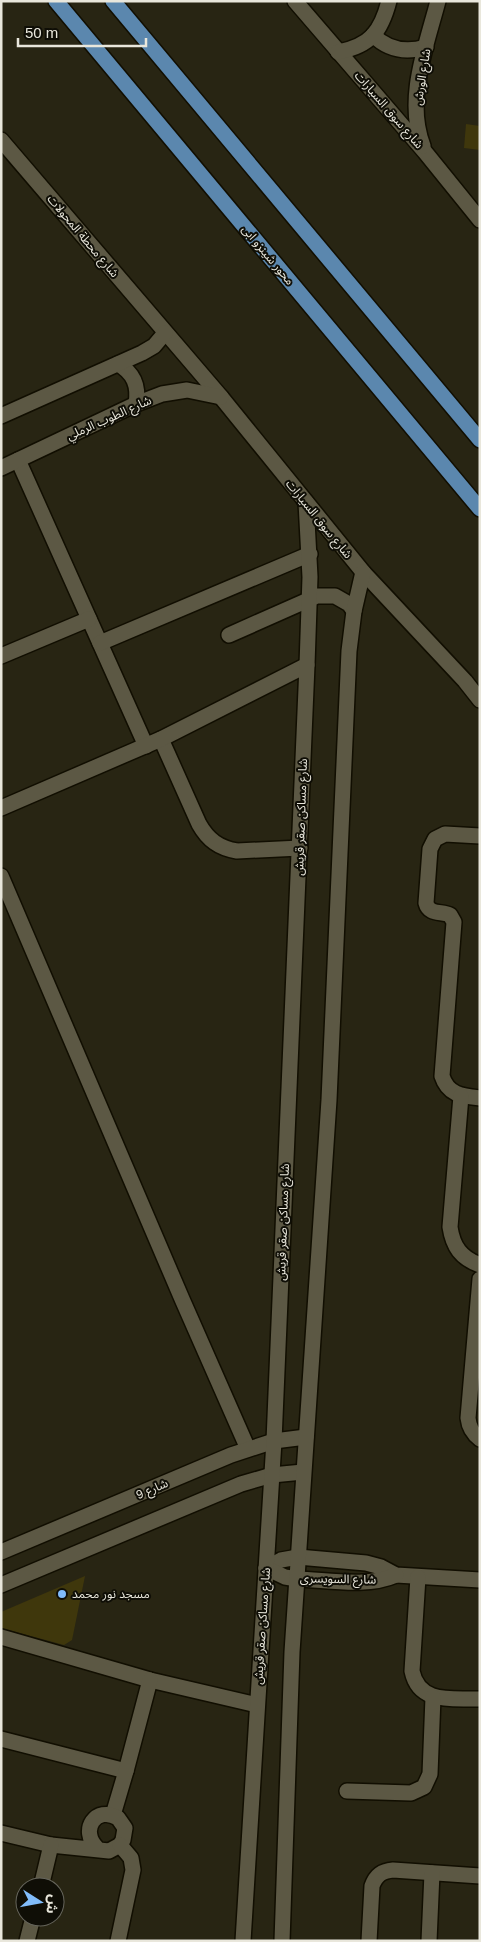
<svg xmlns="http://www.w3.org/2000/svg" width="481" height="1942" viewBox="0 0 481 1942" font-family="Helvetica,'Noto Sans Arabic',sans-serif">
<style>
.building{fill:#3f370c}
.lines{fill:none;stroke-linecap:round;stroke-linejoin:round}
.minor-casing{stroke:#110e01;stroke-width:18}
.major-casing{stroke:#110e01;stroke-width:18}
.minor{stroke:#5c5844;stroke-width:15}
.major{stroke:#5b87ae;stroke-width:15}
.poi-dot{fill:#81bcfa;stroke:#0f0e06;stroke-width:2}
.labels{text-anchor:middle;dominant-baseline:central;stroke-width:4;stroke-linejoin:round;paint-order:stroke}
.street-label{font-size:12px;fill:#e9e7dc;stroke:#0f0e06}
.poi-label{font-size:12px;fill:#e9e7dc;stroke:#0f0e06;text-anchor:start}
</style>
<rect width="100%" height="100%" fill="#282513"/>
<g class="building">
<path d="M 466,124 L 480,126 L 480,150 L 464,148 Z"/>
<path d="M 85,1576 L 72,1640 L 64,1645 L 1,1628 L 1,1612 Z"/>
</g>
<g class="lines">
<defs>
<g id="minor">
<path d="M 295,1 L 425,152 L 480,220"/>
<path d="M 373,35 C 388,50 406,53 426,47"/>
<path d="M 338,52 C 370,46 381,32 389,1"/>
<path d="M 1,140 L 221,397 L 363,572 L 465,681 L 480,700"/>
<path d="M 423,146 C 405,99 426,47 438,1"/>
<path d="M 118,364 C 134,373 139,386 136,404"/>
<path d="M 1,416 L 142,353 L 154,346 L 165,333"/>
<path d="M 18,460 L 146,746"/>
<path d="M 1,468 L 136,404 L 162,394 L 187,390 L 221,397"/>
<path d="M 229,635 L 317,596 L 335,596 L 349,604 L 354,611"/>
<path d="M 100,643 L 310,554"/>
<path d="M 1,656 L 89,619"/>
<path d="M 161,739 L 199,824 C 208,840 219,848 237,851 L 300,848"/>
<path d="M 1,808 L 161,739 L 307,665"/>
<path d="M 480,836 L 445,834 L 435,839 L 430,849 L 426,903 C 429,915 441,911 450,915 L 454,922 L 442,1076 C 448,1095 462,1096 480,1098"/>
<path d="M 1,876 L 182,1299 L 248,1449"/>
<path d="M 461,1096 L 450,1227 C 453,1247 461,1258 480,1265"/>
<path d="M 480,1279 L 468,1418 C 469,1427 472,1433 480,1439"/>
<path d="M 1,1552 L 231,1455 L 274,1441 L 306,1437"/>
<path d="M 266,1568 L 281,1560 L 298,1557 L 366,1563 L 381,1567 L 396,1575 L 480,1580"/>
<path d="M 266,1568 L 285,1577 L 297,1579 C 329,1580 366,1588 396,1575"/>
<path d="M 418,1577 L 412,1671 C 419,1705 453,1698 480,1699"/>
<path d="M 1,1585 L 241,1484 L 272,1475 L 303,1472"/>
<path d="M 1,1637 L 150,1680 L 257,1705"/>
<path d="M 1,1739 L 126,1771"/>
<path d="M 347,1791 L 411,1793 L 424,1787 L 430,1774 L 433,1697"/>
<path d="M 113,1815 L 126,1771 L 150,1680"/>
<path d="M 1,1833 L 51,1845 L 109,1851 L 120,1845 L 123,1840 L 125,1828 L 118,1818 C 96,1805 79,1830 97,1848"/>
<path d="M 41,1887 L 51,1845"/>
<path d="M 27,1941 L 33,1917"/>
<path d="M 118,1941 L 133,1870 L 131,1858 L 120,1845"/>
<path d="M 243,1941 L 274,1441 L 307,665 L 310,577 L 306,502"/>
<path d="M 282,1941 L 292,1652 L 329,1100 L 349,651 L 354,611 L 363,572"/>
<path d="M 369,1941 L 372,1886 C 376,1875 382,1871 393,1870 L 480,1876"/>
<path d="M 429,1941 L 432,1873"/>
</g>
<g id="major">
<path d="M 56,1 L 480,509"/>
<path d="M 113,1 L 480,440"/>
</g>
</defs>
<use href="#minor" class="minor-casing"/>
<use href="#major" class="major-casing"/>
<use href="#minor" class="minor"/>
<use href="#major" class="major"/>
</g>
<circle class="poi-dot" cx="62" cy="1594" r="5"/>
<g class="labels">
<g class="street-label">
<text transform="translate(422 77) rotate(-81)">شارع الورش</text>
<text transform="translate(389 110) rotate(49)">شارع سوق السيارات</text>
<text transform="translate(83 236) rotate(50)">شارع محطة المحولات</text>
<text transform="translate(268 255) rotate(50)">محور شينزو ابى</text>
<text transform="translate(109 418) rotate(-24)">شارع الطوب الرملي</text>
<text transform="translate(319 519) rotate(51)">شارع سوق السيارات</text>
<text transform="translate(301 817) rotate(-88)">شارع مساكن صقر قريش</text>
<text transform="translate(283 1222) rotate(-88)">شارع مساكن صقر قريش</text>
<text transform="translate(152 1489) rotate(-23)">شارع 9</text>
<text transform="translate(338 1579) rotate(1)">شارع السويسرى</text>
<text transform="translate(262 1626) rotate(-86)">شارع مساكن صقر قريش</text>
</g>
<g class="poi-label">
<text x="72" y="1594">مسجد نور محمد</text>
</g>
</g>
<rect width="481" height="1942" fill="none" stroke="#e9e7dc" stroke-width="5"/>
<g transform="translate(40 1902) rotate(101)"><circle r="24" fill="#0f0e06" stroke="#66655c"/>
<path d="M0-4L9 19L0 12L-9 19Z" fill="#81bcfa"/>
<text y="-8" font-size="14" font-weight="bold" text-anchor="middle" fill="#e9e7dc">ش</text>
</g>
<path d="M18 38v8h128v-8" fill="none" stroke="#e9e7dc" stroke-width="2.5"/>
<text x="25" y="38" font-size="15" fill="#e9e7dc" stroke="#0f0e06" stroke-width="4" paint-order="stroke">50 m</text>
</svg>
